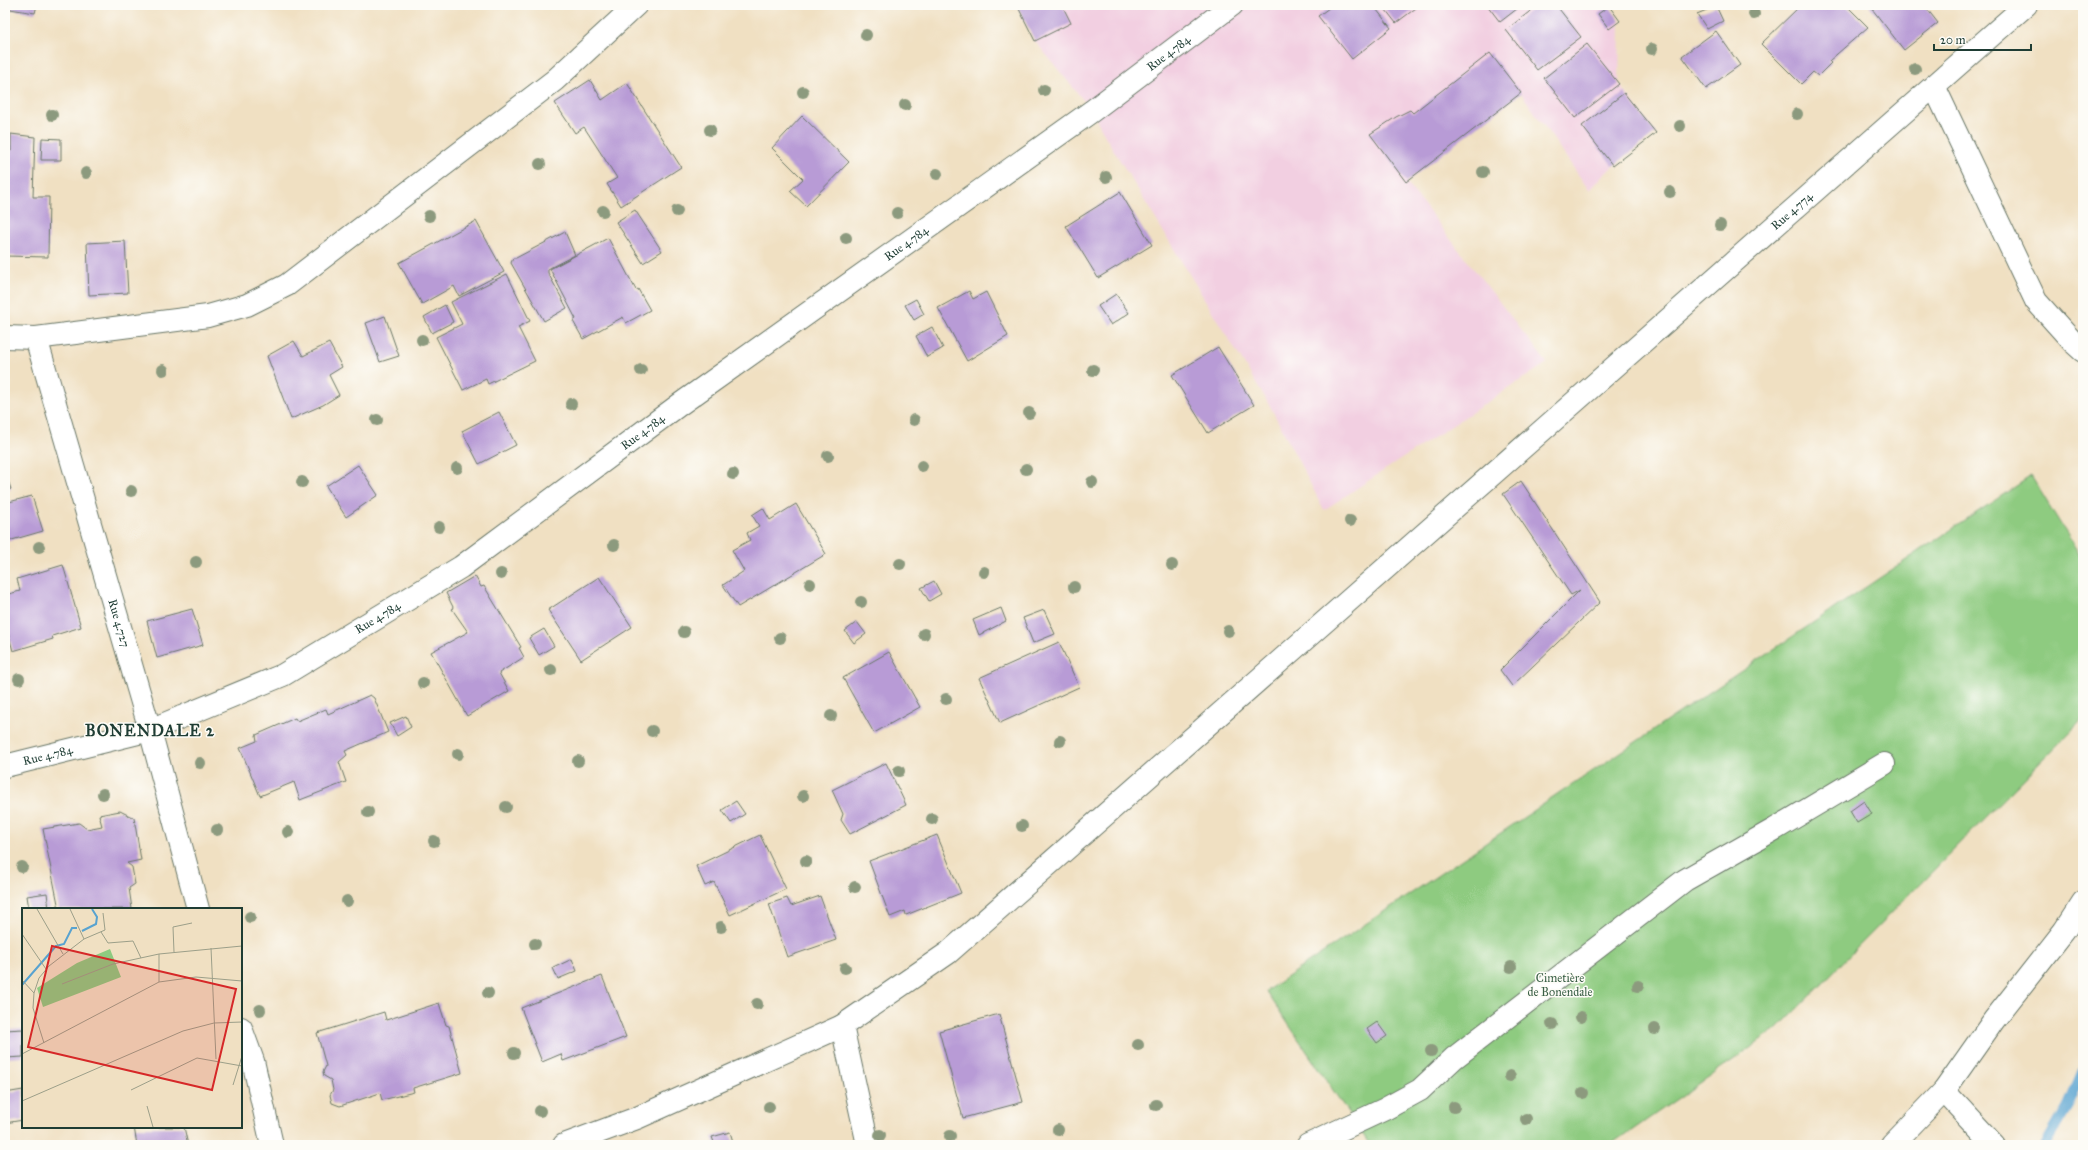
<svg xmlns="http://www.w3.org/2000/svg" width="2088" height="1150" viewBox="0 0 2088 1150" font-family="'IM FELL Great Primer',serif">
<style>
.built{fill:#f2cfe1}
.green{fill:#8ecb80;stroke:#56845a}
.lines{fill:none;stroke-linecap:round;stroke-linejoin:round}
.stream{stroke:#58a3d0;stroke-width:10}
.building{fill:#b89bd6}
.minor-casing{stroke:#687666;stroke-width:24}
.minor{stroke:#fff;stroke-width:22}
.tree{fill:#8c9a7e}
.labels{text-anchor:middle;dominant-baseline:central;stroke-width:3;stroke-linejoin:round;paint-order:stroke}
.street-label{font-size:12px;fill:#1f3d34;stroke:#fdfcf7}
.park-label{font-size:12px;fill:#3b6047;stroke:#fdfcf7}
.district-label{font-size:16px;font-weight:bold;letter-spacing:1px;fill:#1f3d34;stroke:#fdfcf7}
.inset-river{fill:none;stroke:#58a3d0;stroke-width:2}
.inset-road{fill:none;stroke:#9c9f89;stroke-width:1}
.view{fill:#d62828;fill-opacity:0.15;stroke:#d62828;stroke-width:2}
.inset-edge{fill:none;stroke:#1f3d34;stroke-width:2}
</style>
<rect width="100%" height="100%" fill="#fdfcf7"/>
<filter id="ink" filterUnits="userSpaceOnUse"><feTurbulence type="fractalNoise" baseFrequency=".025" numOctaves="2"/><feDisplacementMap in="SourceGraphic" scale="8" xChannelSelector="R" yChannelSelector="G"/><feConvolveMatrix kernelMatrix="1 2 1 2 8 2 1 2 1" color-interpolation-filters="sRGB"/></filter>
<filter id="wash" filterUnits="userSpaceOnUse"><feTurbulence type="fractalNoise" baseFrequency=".012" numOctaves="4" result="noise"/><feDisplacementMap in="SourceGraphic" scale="16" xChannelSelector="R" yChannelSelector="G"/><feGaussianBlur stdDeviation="0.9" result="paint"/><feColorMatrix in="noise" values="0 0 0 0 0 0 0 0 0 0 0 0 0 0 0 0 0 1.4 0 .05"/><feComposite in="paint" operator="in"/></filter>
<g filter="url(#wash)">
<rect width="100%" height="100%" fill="#f0e0c2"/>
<path class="built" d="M 1017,5 L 1609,6 L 1620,21 L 1619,84 L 1656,133 L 1613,166 L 1589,190 L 1521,93 L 1406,182 L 1547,363 L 1324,510 L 1271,408 L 1105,136 L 1092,111 L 1035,41 Z"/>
<path class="green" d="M 2031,476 L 2083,560 L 2083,719 L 1776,1030 L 1611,1145 L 1370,1145 L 1266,991 Z"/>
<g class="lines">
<path class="stream" d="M 2045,1145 L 2068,1106 L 2083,1071"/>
</g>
<g id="blocks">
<g class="building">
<path d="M 11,5 L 37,5 L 35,13 L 10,9 Z"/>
<path d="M 1017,5 L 1062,5 L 1071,23 L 1035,41 Z"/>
<path d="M 1333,5 L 1373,5 L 1391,28 L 1352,59 L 1318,16 Z"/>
<path d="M 1382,5 L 1420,5 L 1396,23 Z"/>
<path d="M 1487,5 L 1522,5 L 1500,22 Z"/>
<path d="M 1538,5 L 1556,5 L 1581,37 L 1537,70 L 1506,30 Z"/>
<path d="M 1801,5 L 1846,5 L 1868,27 L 1829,61 L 1831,63 L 1818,76 L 1813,72 L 1801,84 L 1761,44 Z"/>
<path d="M 1869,5 L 1924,5 L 1938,23 L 1904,50 Z"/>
<path d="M 1609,6 L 1620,21 L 1609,29 L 1598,14 Z"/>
<path d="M 1716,6 L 1723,21 L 1707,29 L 1697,14 Z"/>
<path d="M 1716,31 L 1740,65 L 1706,89 L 1682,56 Z"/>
<path d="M 1587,44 L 1619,84 L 1575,118 L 1544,78 Z"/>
<path d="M 1490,53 L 1521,93 L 1406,182 L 1370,134 L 1396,117 L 1410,110 L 1413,113 Z"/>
<path d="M 590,80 L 602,100 L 627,83 L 681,167 L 621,206 L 607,184 L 617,178 L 584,127 L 575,133 L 555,103 Z"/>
<path d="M 1624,93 L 1656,133 L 1613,166 L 1582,126 Z"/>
<path d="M 802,116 L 849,162 L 806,206 L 790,191 L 803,179 L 772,148 Z"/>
<path d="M 11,134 L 35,137 L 33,197 L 49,197 L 48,257 L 5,256 L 5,150 L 11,151 Z"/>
<path d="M 42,138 L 61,139 L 61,160 L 41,160 Z"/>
<path d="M 1120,192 L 1152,245 L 1098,278 L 1066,226 Z"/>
<path d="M 635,210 L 662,251 L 643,263 L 616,222 Z"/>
<path d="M 476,221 L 504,272 L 459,296 L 454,286 L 422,304 L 399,263 Z"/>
<path d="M 565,232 L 575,255 L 548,269 L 548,273 L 567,308 L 544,321 L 511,263 L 513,258 L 516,258 Z"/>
<path d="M 608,238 L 636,290 L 638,289 L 650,310 L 626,323 L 623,317 L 583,339 L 573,321 L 576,319 L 550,269 Z"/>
<path d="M 125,241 L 128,293 L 89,295 L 87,243 Z"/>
<path d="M 507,274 L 530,321 L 518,327 L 535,361 L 488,384 L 486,379 L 463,390 L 436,337 L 462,324 L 451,302 Z"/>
<path d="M 969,291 L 973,299 L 986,292 L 1008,336 L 967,361 L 938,308 Z"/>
<path d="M 1116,294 L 1129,313 L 1111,325 L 1098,306 Z"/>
<path d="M 916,299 L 924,314 L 914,320 L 905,305 Z"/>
<path d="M 445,305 L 453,322 L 432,333 L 424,317 Z"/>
<path d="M 385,316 L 399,356 L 380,362 L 366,323 Z"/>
<path d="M 932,327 L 943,348 L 927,357 L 916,336 Z"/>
<path d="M 294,341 L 303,356 L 329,343 L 342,367 L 329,375 L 339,395 L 323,405 L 291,419 L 267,356 Z"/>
<path d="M 1218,347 L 1254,405 L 1208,433 L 1172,375 Z"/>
<path d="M 499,412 L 516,445 L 479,464 L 462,431 Z"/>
<path d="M 358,465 L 378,495 L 346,517 L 326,486 Z"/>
<path d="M 5,472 L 11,489 L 5,491 Z"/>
<path d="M 1521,481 L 1600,602 L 1512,686 L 1500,670 L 1580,590 L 1571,595 L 1503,494 Z"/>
<path d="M 32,496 L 43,531 L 5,542 L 5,503 Z"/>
<path d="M 796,504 L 826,554 L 738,607 L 723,585 L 744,571 L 732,550 L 750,540 L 747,533 L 759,526 L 752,515 L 763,508 L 770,520 Z"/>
<path d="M 63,565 L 81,627 L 52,636 L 53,639 L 13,651 L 5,622 L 5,595 L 20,591 L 17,579 Z"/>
<path d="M 475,576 L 481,587 L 484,586 L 521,647 L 519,648 L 524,657 L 499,673 L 509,691 L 467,716 L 431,652 L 468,632 L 452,609 L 453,607 L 446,593 Z"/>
<path d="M 599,577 L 632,627 L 581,660 L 548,610 Z"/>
<path d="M 934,581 L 941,594 L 929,601 L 921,588 Z"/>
<path d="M 1001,608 L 1006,621 L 979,635 L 973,620 Z"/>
<path d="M 192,609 L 203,645 L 157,658 L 147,621 Z"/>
<path d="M 1044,610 L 1055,634 L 1033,643 L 1023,618 Z"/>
<path d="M 857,622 L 866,634 L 854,643 L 845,631 Z"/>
<path d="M 544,629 L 554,646 L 539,655 L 529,638 Z"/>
<path d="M 1059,642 L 1079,687 L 1000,723 L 979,678 Z"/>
<path d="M 889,652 L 920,707 L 874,733 L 843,678 Z"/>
<path d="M 370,695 L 374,698 L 388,732 L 345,751 L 347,755 L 339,762 L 346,782 L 300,800 L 294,782 L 260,796 L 240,748 L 257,741 L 256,735 L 295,718 L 297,721 L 326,709 L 328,714 Z"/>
<path d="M 406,716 L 411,727 L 397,736 L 390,723 Z"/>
<path d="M 886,763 L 906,805 L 850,834 L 841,820 L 843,814 L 832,790 Z"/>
<path d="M 736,801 L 745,814 L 731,823 L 722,810 Z"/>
<path d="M 1864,801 L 1872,814 L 1857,823 L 1850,811 Z"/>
<path d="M 120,811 L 134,818 L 141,860 L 127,863 L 132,867 L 135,884 L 129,888 L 132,909 L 59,909 L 43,829 L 79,823 L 87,829 L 102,826 L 99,815 Z"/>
<path d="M 760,835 L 786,889 L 730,915 L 714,882 L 705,886 L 696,866 Z"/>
<path d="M 937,835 L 961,893 L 906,915 L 905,911 L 890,917 L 869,861 Z"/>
<path d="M 47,893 L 49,909 L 29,909 L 27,896 Z"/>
<path d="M 820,896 L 836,940 L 787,957 L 769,904 L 787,898 L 791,906 Z"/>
<path d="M 572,959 L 577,971 L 558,979 L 553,968 Z"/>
<path d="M 602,976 L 626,1037 L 563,1061 L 561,1054 L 542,1062 L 521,1008 Z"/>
<path d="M 439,1003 L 446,1025 L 449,1026 L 462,1073 L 413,1088 L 414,1092 L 382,1100 L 380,1093 L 340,1106 L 332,1103 L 330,1095 L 333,1090 L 331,1080 L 324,1076 L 323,1072 L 326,1066 L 317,1033 L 384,1012 L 386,1020 Z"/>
<path d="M 999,1014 L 1023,1102 L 963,1118 L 939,1031 Z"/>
<path d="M 1377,1022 L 1387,1036 L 1377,1043 L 1367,1029 Z"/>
<path d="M 23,1029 L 23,1057 L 5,1058 L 5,1030 Z"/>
<path d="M 23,1090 L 23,1120 L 5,1123 L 5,1093 Z"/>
<path d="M 134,1127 L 184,1127 L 188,1145 L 137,1145 Z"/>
<path d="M 730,1132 L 734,1145 L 715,1145 L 712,1137 Z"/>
</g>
</g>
</g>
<g filter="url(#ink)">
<use href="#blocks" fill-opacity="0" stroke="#687666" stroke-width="1"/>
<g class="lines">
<defs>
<g id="minor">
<path d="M 1934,86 L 2036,301 L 2072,341 L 2083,351"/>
<path d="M 5,337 L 36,338 L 208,316 L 247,305 L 287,285 L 555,80 L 636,5"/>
<path id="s1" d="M 36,338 L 150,730 L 198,909"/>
<path id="s2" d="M 5,766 L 150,730 L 283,675 L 461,567 L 679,405 L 1092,111 L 1232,5"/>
<path d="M 842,1026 L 868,1145"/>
<path d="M 241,1028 L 253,1061 L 272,1145"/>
<path d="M 1944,1091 L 1994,1145"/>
<path id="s3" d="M 564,1145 L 637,1118 L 842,1026 L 948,953 L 2026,5"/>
<path d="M 1308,1145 L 1385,1109 L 1420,1090 L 1454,1058 L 1685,880 L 1775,829 L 1884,764"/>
<path d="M 1892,1145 L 1944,1091 L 1994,1020 L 2064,931 L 2083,902"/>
</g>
</defs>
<use href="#minor" class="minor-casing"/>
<use href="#minor" class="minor"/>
</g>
<g class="tree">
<circle cx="1754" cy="14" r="6"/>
<circle cx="866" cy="35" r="6"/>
<circle cx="1652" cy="49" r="6"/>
<circle cx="1915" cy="69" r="6"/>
<circle cx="1044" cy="90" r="6"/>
<circle cx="803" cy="92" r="6"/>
<circle cx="905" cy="105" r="6"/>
<circle cx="1797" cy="114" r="6"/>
<circle cx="52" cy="115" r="6"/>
<circle cx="1680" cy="126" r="6"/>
<circle cx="710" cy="130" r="6"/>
<circle cx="540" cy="164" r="6"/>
<circle cx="1483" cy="172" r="6"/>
<circle cx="86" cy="173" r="6"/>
<circle cx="937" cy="174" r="6"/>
<circle cx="1106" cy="177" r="6"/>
<circle cx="1670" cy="192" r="6"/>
<circle cx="603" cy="211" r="6"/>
<circle cx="677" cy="211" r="6"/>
<circle cx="897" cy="213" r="6"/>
<circle cx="429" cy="216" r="6"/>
<circle cx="1720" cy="225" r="6"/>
<circle cx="846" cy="238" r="6"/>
<circle cx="422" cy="340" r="6"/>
<circle cx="163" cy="370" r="6"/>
<circle cx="641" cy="370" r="6"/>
<circle cx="1093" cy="370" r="6"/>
<circle cx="571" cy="404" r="6"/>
<circle cx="1029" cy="413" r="6"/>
<circle cx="377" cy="420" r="6"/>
<circle cx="914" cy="420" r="6"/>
<circle cx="828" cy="456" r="6"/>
<circle cx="922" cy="466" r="6"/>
<circle cx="457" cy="468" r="6"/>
<circle cx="1026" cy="469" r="6"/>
<circle cx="733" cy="474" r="6"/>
<circle cx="302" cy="482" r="6"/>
<circle cx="1092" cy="482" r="6"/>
<circle cx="131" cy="491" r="6"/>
<circle cx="1350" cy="521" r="6"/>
<circle cx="439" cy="527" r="6"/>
<circle cx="614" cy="545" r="6"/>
<circle cx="39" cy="547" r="6"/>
<circle cx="196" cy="562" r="6"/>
<circle cx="900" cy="564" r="6"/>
<circle cx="1172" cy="565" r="6"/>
<circle cx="984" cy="572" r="6"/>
<circle cx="501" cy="574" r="6"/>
<circle cx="810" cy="584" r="6"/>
<circle cx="1074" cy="587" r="6"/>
<circle cx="861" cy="602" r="6"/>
<circle cx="1228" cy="631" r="6"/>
<circle cx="684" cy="632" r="6"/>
<circle cx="924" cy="634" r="6"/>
<circle cx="780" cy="638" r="6"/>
<circle cx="551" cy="670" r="6"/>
<circle cx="19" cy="679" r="6"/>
<circle cx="423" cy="683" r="6"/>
<circle cx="946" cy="699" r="6"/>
<circle cx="831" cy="716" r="6"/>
<circle cx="652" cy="731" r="6"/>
<circle cx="1060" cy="741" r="6"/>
<circle cx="458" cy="754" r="6"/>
<circle cx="578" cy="761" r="6"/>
<circle cx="200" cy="763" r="6"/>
<circle cx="899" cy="771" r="6"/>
<circle cx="103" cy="794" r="6"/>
<circle cx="803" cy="796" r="6"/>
<circle cx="506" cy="807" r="6"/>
<circle cx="368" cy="812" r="6"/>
<circle cx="932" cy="819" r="6"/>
<circle cx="1022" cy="826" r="6"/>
<circle cx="217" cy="830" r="6"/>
<circle cx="288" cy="832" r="6"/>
<circle cx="434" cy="841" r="6"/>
<circle cx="806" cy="861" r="6"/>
<circle cx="22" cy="867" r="6"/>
<circle cx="855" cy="887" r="6"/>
<circle cx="347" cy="901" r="6"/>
<circle cx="250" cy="917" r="6"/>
<circle cx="721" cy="927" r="6"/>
<circle cx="535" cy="944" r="6"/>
<circle cx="1511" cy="967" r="6"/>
<circle cx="845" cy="968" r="6"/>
<circle cx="1638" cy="986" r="6"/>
<circle cx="488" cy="993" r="6"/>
<circle cx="757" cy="1004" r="6"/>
<circle cx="260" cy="1010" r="6"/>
<circle cx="1581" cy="1017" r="6"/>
<circle cx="1552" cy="1024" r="6"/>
<circle cx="1655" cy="1029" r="6"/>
<circle cx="1138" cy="1045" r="6"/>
<circle cx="1431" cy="1051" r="6"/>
<circle cx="514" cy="1053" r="6"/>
<circle cx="1510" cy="1076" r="6"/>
<circle cx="1583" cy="1093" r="6"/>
<circle cx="1156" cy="1105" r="6"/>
<circle cx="769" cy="1107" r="6"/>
<circle cx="1454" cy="1107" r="6"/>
<circle cx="540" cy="1111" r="6"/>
<circle cx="1526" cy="1119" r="6"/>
<circle cx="1058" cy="1130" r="6"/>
<circle cx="880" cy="1135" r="6"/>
<circle cx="950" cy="1136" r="6"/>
</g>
</g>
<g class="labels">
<g class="street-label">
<text stroke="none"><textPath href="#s2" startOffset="1376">Rue 4.784</textPath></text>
<text stroke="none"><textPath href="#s3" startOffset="1555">Rue 4.774</textPath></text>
<text stroke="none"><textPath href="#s2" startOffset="1052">Rue 4.784</textPath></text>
<text stroke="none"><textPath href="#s2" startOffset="728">Rue 4.784</textPath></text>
<text stroke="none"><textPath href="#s2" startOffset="404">Rue 4.784</textPath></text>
<text stroke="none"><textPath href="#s1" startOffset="297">Rue 4.727</textPath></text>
<text stroke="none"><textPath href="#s2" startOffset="44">Rue 4.784</textPath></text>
</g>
<g class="park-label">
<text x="1560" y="978">Cimetière<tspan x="1560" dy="14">de Bonendale</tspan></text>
</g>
<g class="district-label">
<text x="150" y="730">BONENDALE 2</text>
</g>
</g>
<g transform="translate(22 908)">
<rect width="220" height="220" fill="#f0e0c2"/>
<path d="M 88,41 L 99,69 L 21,99 L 15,80 L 55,55 Z" fill="#8ecb80"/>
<path class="inset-river" d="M 60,23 L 74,16 L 75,9 L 70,1M 0,77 L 34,38 L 42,36 L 50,20 L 55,20"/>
<path class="inset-road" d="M 15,1 L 41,46M 48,1 L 62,31M 79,24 L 86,35 L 111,33 L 119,50M 0,26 L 24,61M 189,40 L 194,151M 152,44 L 151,19 L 170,15M 0,72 L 12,85M 137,74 L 137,46M 40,76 L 91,56 L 137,46 L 220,38M 22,135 L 11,100 L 12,85 L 17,70 L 27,58 L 62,31 L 83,22 L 81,5M 0,146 L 137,74 L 174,69 L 220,73M 211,177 L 220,148M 109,182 L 175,150 L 220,158M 0,193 L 161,123 L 192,115 L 220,114M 125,198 L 131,219"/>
<path class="view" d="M 30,38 L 214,81 L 190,182 L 6,139 Z"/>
<rect width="220" height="220" class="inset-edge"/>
</g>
<rect width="2088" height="1150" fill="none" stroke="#fdfcf7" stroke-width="20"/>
<path d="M1934 44v6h97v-6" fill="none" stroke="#1f3d34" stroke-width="2"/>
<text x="1940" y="44" font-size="12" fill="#1f3d34" stroke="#fdfcf7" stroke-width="3" paint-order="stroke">20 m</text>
</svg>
